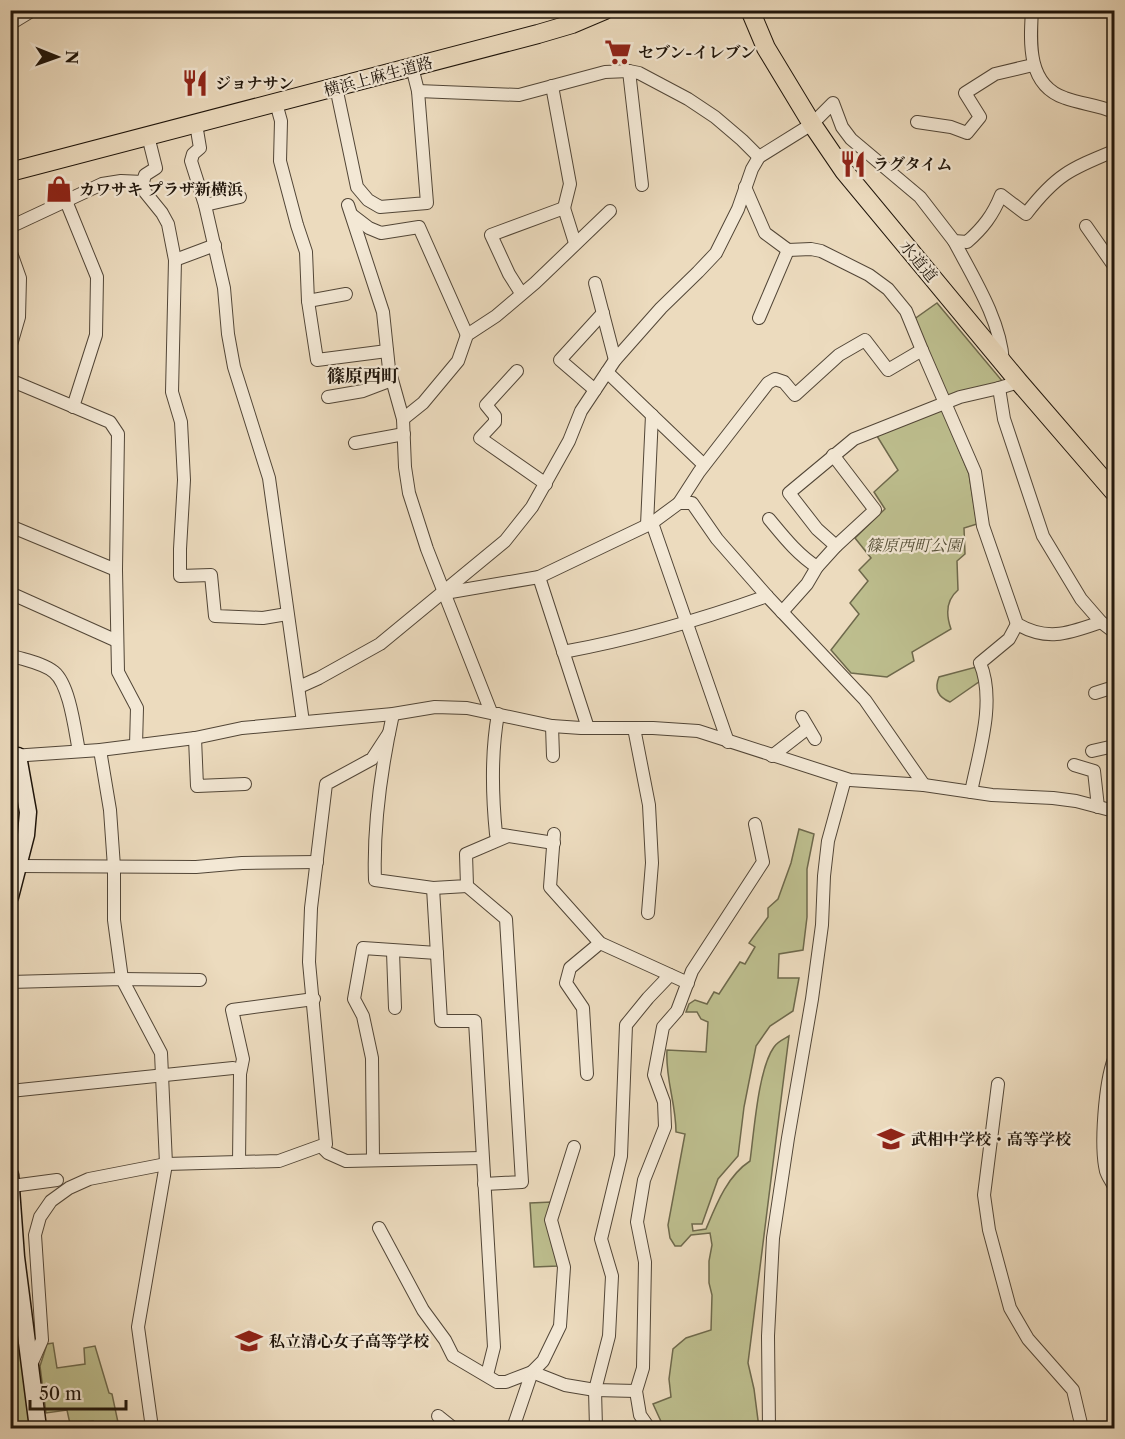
<svg xmlns="http://www.w3.org/2000/svg" width="1125" height="1439" viewBox="0 0 1125 1439" font-family="'Libre Caslon Text','Noto Serif JP',serif">
<style>
.green{fill:#bdbe8e;stroke:#6e694c;stroke-width:1.5}
.lines{fill:none;stroke-linecap:round;stroke-linejoin:round}
.street-casing{stroke:#524637;stroke-width:14}
.secondary-casing{stroke:#1e140a;stroke-width:19}
.primary-casing{stroke:#1e140a;stroke-width:20}
.street{stroke:#f3e8d5;stroke-width:12}
.secondary{stroke:#f3e8d5;stroke-width:16}
.primary{stroke:#ecdbbe;stroke-width:18}
.labels{text-anchor:middle;dominant-baseline:central;stroke-width:4.5;stroke-linejoin:round;paint-order:stroke}
.poi-label{font-size:16px;font-weight:bold;fill:#1e140a;stroke:#f3e8d5;text-anchor:start}
.street-label{font-size:16px;fill:#1e140a;stroke:#f3e8d5}
.park-label{font-size:16px;font-style:italic;fill:#565038;stroke:#f3e8d5}
.neighbourhood-label{font-size:18px;font-weight:bold;fill:#1e140a;stroke:#f3e8d5}
</style>
<rect width="100%" height="100%" fill="#ecdbbe"/>
<filter id="stains"><feTurbulence type="fractalNoise" baseFrequency=".00333" numOctaves="4"/><feColorMatrix values="0 0 0 0 .2 0 0 0 0 .09 0 0 0 0 .02 0 0 0 .5 -.17"/></filter>
<radialGradient id="worn" r=".72"><stop offset=".6" stop-color="#630" stop-opacity="0"/><stop offset="1" stop-color="#630" stop-opacity=".3"/></radialGradient>
<g class="green">
<path d="M 937,303 L 1003,382 L 947,397 L 913,320 Z"/>
<path d="M 942,409 L 969,474 L 977,524 L 964,528 L 965,554 L 957,561 L 958,590 C 945,601 946,615 951,629 L 912,652 L 914,661 L 887,677 L 851,673 L 831,650 L 859,614 L 850,603 L 868,581 L 859,570 L 871,558 L 855,538 L 885,509 L 874,492 L 898,470 L 877,436 Z"/>
<path d="M 976,667 L 983,679 L 950,702 C 938,697 934,689 939,677 Z"/>
<path d="M 799,829 L 814,834 L 807,869 L 807,917 L 803,950 L 779,954 L 778,978 L 799,978 L 793,1011 L 770,1026 L 756,1046 L 744,1107 L 738,1156 L 718,1179 L 702,1224 L 692,1224 L 693,1231 L 706,1229 C 716,1205 727,1176 750,1161 C 754,1133 758,1069 774,1047 C 777,1042 784,1039 789,1036 L 748,1363 L 754,1389 L 759,1428 L 664,1428 L 653,1404 L 671,1397 L 669,1379 L 673,1349 L 686,1338 L 711,1330 L 712,1295 L 709,1283 L 709,1261 L 712,1245 L 710,1233 L 691,1235 L 681,1246 L 675,1246 L 670,1238 L 668,1225 L 685,1134 L 676,1132 C 676,1103 665,1078 667,1050 L 706,1052 L 708,1022 L 701,1019 L 697,1012 L 686,1012 L 689,1004 L 695,1000 L 707,1004 L 714,992 L 719,994 L 740,962 L 745,964 L 755,947 L 749,943 L 768,917 L 768,908 L 778,899 L 791,863 Z"/>
<path d="M 552,1202 L 558,1266 L 534,1267 L 530,1203 Z"/>
<path d="M 17,1304 L 33,1428 L 11,1428 L 10,1305 Z"/>
<path d="M 53,1343 L 57,1368 L 85,1364 L 84,1348 L 95,1346 L 109,1393 L 112,1394 L 119,1427 L 94,1428 L 93,1421 L 70,1424 L 67,1410 L 46,1413 L 40,1366 L 47,1344 Z"/>
</g>
<g class="lines">
<defs>
<g id="street">
<path d="M 1032,10 C 1030,43 1027,85 1065,98 C 1081,104 1099,105 1114,112"/>
<path d="M 10,24 L 33,10"/>
<path d="M 629,71 L 642,185"/>
<path d="M 552,86 L 570,184 L 564,208"/>
<path d="M 336,87 L 357,187 L 368,200 L 380,207 L 427,203 L 418,91 L 412,67"/>
<path d="M 418,91 L 519,95 L 605,72 L 629,71 L 639,73 L 688,99 L 715,117 L 742,140 L 759,157"/>
<path d="M 276,103 L 281,121 L 280,161 L 297,225 L 306,252 L 308,301 L 317,360 L 387,351"/>
<path d="M 917,122 L 951,127 L 967,133 L 980,117 L 965,93 L 995,74 L 1033,65"/>
<path d="M 196,124 L 200,148 L 193,154 L 191,161 L 205,205 L 224,288 L 228,334 L 234,367 L 269,478 L 303,722"/>
<path d="M 143,182 L 145,192 L 162,213 L 168,224 L 175,260 L 172,392 L 181,422 L 184,480 L 180,549 L 180,576 L 211,575 L 215,616 L 263,618 L 287,614"/>
<path d="M 745,187 L 765,233 L 788,250 L 811,249 L 821,251 L 869,275 L 888,289 L 906,311 L 922,350"/>
<path d="M 66,201 L 97,277 L 96,335 L 73,407"/>
<path d="M 205,205 L 240,197"/>
<path d="M 348,205 L 383,312 L 389,369 L 403,419 L 405,467 L 409,493 L 427,549 L 491,712"/>
<path d="M 352,215 L 369,228 L 381,233 L 419,227 L 467,335"/>
<path d="M 1086,226 L 1114,266"/>
<path d="M 10,227 L 102,184 L 121,181 L 143,182 L 145,175 L 156,168 L 148,136"/>
<path d="M 954,241 C 973,277 1001,321 1003,362"/>
<path d="M 10,250 L 20,278 L 19,317 L 10,348"/>
<path d="M 175,260 L 215,245"/>
<path d="M 595,283 L 615,360"/>
<path d="M 521,293 L 509,274 L 491,235 L 564,208 L 575,243"/>
<path d="M 308,301 L 346,294"/>
<path d="M 759,318 L 788,250"/>
<path d="M 517,371 L 486,405 L 495,416 L 495,422 L 480,438 L 546,484"/>
<path d="M 607,372 L 704,465"/>
<path d="M 10,380 L 110,422 L 118,434 L 116,570 L 118,672 L 137,708 L 136,745"/>
<path d="M 1019,382 L 999,388 L 1004,419 L 1043,536 L 1081,599 L 1101,622 L 1114,632"/>
<path d="M 595,390 L 560,360 L 603,313"/>
<path d="M 328,397 L 363,391 L 392,380"/>
<path d="M 403,419 L 423,403 L 458,361 L 467,335 L 496,316 L 535,283 L 610,211"/>
<path d="M 355,443 L 404,434"/>
<path d="M 679,503 L 699,472 L 768,383 L 775,379 L 784,382 L 795,395 L 839,355 L 865,340 L 888,370 L 922,350 L 975,472 L 983,526 L 1017,624 C 1048,642 1069,633 1101,622"/>
<path d="M 769,519 C 784,537 797,554 817,567"/>
<path d="M 652,523 L 728,742"/>
<path d="M 647,525 L 652,415"/>
<path d="M 10,526 L 116,570"/>
<path d="M 836,546 L 817,529 L 789,493 L 854,439 L 960,397 L 999,388"/>
<path d="M 539,577 L 588,728"/>
<path d="M 10,593 L 117,641"/>
<path d="M 445,593 L 539,577 L 652,523 L 679,503 L 692,503 L 717,539 L 767,596 L 865,700 L 924,785"/>
<path d="M 782,612 L 807,584 L 817,567 L 836,546 L 875,510 L 833,455"/>
<path d="M 563,652 C 633,639 700,620 767,596"/>
<path d="M 10,655 C 24,660 43,663 54,672 C 70,685 75,732 79,751"/>
<path d="M 299,687 L 319,678 L 380,644 L 505,541 L 532,507 L 569,441 L 581,411 L 615,360 L 661,308 L 698,272 L 716,253 L 738,209 L 752,169 L 759,157 L 812,124 L 833,103 L 842,127 L 851,139 L 920,197 L 954,241 L 967,242 C 983,228 993,215 1001,195 L 1026,214 C 1056,175 1070,169 1114,151"/>
<path d="M 1095,693 L 1114,687"/>
<path d="M 393,714 C 381,769 373,824 375,880 L 433,888 L 467,886 L 466,854 L 508,836"/>
<path d="M 498,714 C 491,753 492,794 496,834 L 554,843"/>
<path d="M 802,717 L 815,739"/>
<path d="M 552,726 L 553,756"/>
<path d="M 634,728 L 649,805 L 652,863 L 648,913"/>
<path d="M 195,738 L 197,786 L 245,784"/>
<path d="M 100,750 L 110,810 L 114,867 L 114,920 L 122,979 L 161,1053 L 166,1164 L 138,1327 L 152,1428"/>
<path d="M 1092,751 L 1114,746"/>
<path d="M 12,756 L 100,750 L 195,738 L 242,728 L 393,714 L 435,707 L 467,708 L 552,726 L 581,728 L 653,728 L 698,731 L 850,780 L 924,785 L 992,795 L 1053,798 L 1076,801 L 1114,811"/>
<path d="M 772,756 L 808,728"/>
<path d="M 1074,765 L 1094,771 L 1098,807"/>
<path d="M 971,792 C 979,752 996,701 980,663 L 1009,639 L 1017,624"/>
<path d="M 554,834 L 550,887 L 600,943 L 688,983"/>
<path d="M 20,866 L 196,867 L 242,863 L 317,862"/>
<path d="M 467,886 L 506,919 L 522,1182 L 484,1184"/>
<path d="M 433,888 L 441,1021 L 475,1021 L 494,1347 L 487,1375"/>
<path d="M 393,952 L 395,1008"/>
<path d="M 10,982 L 122,979 L 200,980"/>
<path d="M 1114,1059 C 1105,1083 1100,1146 1106,1171 C 1108,1177 1112,1182 1114,1187"/>
<path d="M 587,1074 L 583,1008 L 566,983 L 570,968 L 600,943"/>
<path d="M 998,1084 L 984,1195 L 989,1230 L 1010,1308 L 1028,1339 L 1073,1390 L 1082,1428"/>
<path d="M 10,1091 L 233,1068"/>
<path d="M 322,1147 L 328,1153 L 346,1161 L 482,1158"/>
<path d="M 373,1159 L 372,1058 L 363,1016 L 354,999 L 363,948 L 437,953"/>
<path d="M 239,1162 L 240,1074 L 243,1059 L 232,1010 L 314,999"/>
<path d="M 12,1186 L 57,1180"/>
<path d="M 379,1228 L 423,1310 L 445,1340 L 453,1356 L 497,1382 L 506,1382 L 532,1372 L 565,1385 L 595,1390 L 636,1391"/>
<path d="M 30,1367 L 42,1340 L 35,1235 L 40,1217 L 51,1201 L 69,1188 L 89,1179 L 166,1164 L 279,1161 L 326,1144 L 309,962 L 311,908 L 326,784 L 372,759 L 389,733"/>
<path d="M 438,1416 L 453,1428"/>
<path d="M 513,1428 L 532,1372 L 543,1361 L 560,1326 L 564,1267 L 551,1220 L 574,1147"/>
<path d="M 596,1428 L 595,1390 L 609,1336 L 612,1276 L 601,1239 L 621,1156 L 626,1025 L 648,998 L 670,975"/>
<path d="M 649,1428 L 640,1415 L 636,1391 L 643,1368 L 645,1262 L 637,1222 L 644,1180 L 665,1127 L 664,1102 L 654,1075 L 663,1027 L 677,1011 L 692,971 L 763,862 L 755,824"/>
<path d="M 769,1428 L 768,1336 L 773,1238 L 788,1138 L 812,999 L 822,925 L 824,876 L 828,841 L 845,779"/>
</g>
<g id="secondary">
<path d="M 10,897 L 26,835 L 28,812 L 18,756"/>
<path d="M 10,1175 L 16,1257 L 38,1428"/>
</g>
<g id="primary">
<path d="M 750,10 L 766,48 L 812,124 L 844,171 L 1019,382 L 1114,492"/>
<path d="M 10,172 L 538,34 L 572,24 L 605,10"/>
</g>
</defs>
<use href="#street" class="street-casing"/>
<use href="#secondary" class="secondary-casing"/>
<use href="#primary" class="primary-casing"/>
<use href="#street" class="street"/>
<use href="#secondary" class="secondary"/>
<use href="#primary" class="primary"/>
</g>
<defs>
<symbol id="supermarket-bare" viewBox="-9 -9 18 18"><path d="M-6-5.5h2.5l.6 2H6L4.5 2H-2.5L-4.4-4H-6ZM-1.5 3.2a1.3 1.3 0 1 0 .1 0ZM3 3.2a1.3 1.3 0 1 0 .1 0Z" fill="#8f2418" stroke="#f3e8d5" stroke-width="2.5" paint-order="stroke"/></symbol>
<symbol id="restaurant-bare" viewBox="-9 -9 18 18"><path d="M-5-6h1v4h1v-4h1v4h1v-4h1v5L-1.5 .5V6h-2V.5L-5-1ZM5-6V6H3V1.5H1.5Q1.5-4 5-6Z" fill="#8f2418" stroke="#f3e8d5" stroke-width="2.5" paint-order="stroke"/></symbol>
<symbol id="shop-bare" viewBox="-9 -9 18 18"><path d="M-5-2.5h2.3a2.7 3.5 0 0 1 5.4 0H5L5.5 6h-11ZM-1.5-2.5h3a1.5 2.3 0 0 0-3 0Z" fill="#8f2418" stroke="#f3e8d5" stroke-width="2.5" paint-order="stroke"/></symbol>
<symbol id="school-bare" viewBox="-9 -9 18 18"><path d="M0-5L7-2L0 1L-7-2ZM-4 1L0 2.5L4 1V4Q0 6-4 4Z" fill="#8f2418" stroke="#f3e8d5" stroke-width="2.5" paint-order="stroke"/></symbol>
</defs>
<g fill-rule="evenodd">
<use href="#supermarket-bare" x="599" y="33" width="38" height="38"/>
<use href="#restaurant-bare" x="176" y="64" width="38" height="38"/>
<use href="#restaurant-bare" x="834" y="145" width="38" height="38"/>
<use href="#shop-bare" x="40" y="170" width="38" height="38"/>
<use href="#school-bare" x="872" y="1120" width="38" height="38"/>
<use href="#school-bare" x="230" y="1322" width="38" height="38"/>
</g>
<g class="labels">
<g class="poi-label">
<text x="638" y="52">セブン-イレブン</text>
<text x="215" y="83">ジョナサン</text>
<text x="873" y="164">ラグタイム</text>
<text x="79" y="189">カワサキ プラザ新横浜</text>
<text x="911" y="1139">武相中学校・高等学校</text>
<text x="269" y="1341">私立清心女子高等学校</text>
</g>
<g class="street-label">
<text transform="translate(378 76) rotate(-15)">横浜上麻生道路</text>
<text transform="translate(919 261) rotate(50)">水道道</text>
</g>
<g class="park-label">
<text x="914" y="545">篠原西町公園</text>
</g>
<g class="neighbourhood-label">
<text x="363" y="376">篠原西町</text>
</g>
</g>
<rect width="1125" height="1439" fill="none" stroke="#ecdbbe" stroke-width="36"/>
<rect x="12" y="12" width="1101" height="1415" fill="none" stroke="#1e140a" stroke-width="3"/>
<rect x="18" y="18" width="1089" height="1403" fill="none" stroke="#1e140a" stroke-width="1.5"/>
<g transform="translate(57 57) rotate(91)" stroke="#f3e8d5" stroke-width="4.5" paint-order="stroke">
<path d="M0-4.5L10 22L0 15L-10 22Z" fill="#1e140a"/>
<text y="-9" font-size="16" font-weight="bold" text-anchor="middle" fill="#1e140a">N</text>
</g>
<path d="M30 1400v9h96v-9" fill="none" stroke="#1e140a" stroke-width="3"/>
<text x="39" y="1400" font-size="18" fill="#1e140a" stroke="#f3e8d5" stroke-width="4.5" paint-order="stroke">50 m</text>
<rect width="100%" height="100%" filter="url(#stains)"/>
<rect width="100%" height="100%" fill="url(#worn)"/>
</svg>
